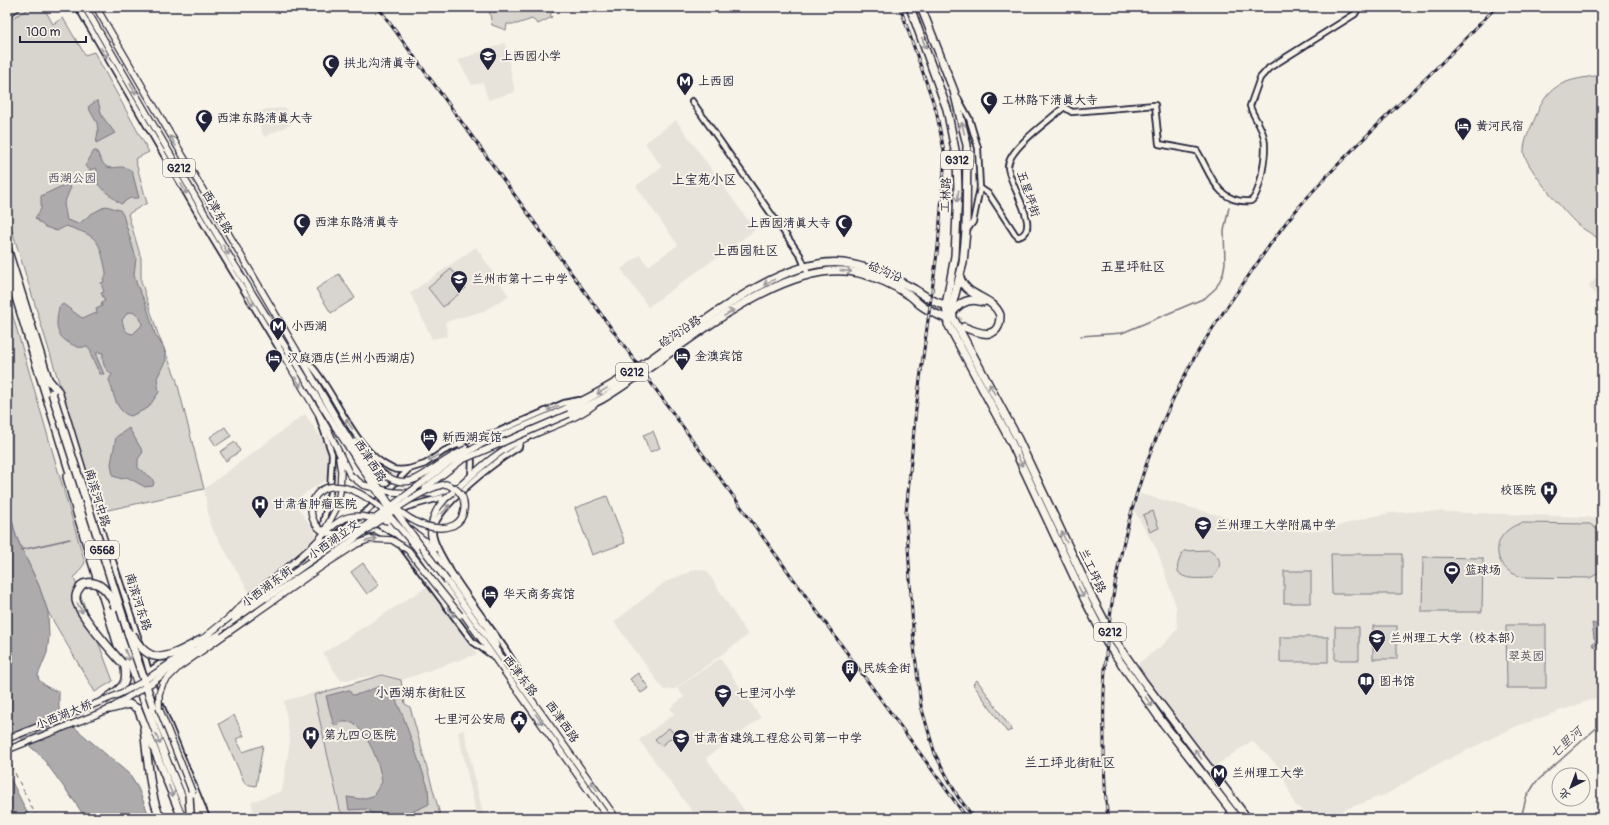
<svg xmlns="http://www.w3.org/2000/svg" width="1609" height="825" viewBox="0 0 1609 825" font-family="Pangolin,'LXGW WenKai TC',sans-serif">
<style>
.built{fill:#e7e3db}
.green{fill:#d8d5cf;stroke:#7d7c85}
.water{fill:#aeabad;stroke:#76747f;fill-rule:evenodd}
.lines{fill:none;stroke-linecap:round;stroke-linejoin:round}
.stream{stroke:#76747f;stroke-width:1.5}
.ferry{stroke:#535263;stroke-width:1;stroke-dasharray:5 4;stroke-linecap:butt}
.highway-tunnel{stroke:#ccc9c5;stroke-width:7;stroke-dasharray:7 3.5;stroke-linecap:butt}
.minor-casing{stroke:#22223b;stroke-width:8}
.major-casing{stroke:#22223b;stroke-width:8}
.highway-casing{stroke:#22223b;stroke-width:10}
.minor{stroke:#f7f3e8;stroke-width:4.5}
.major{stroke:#f7f3e8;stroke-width:5.5}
.highway{stroke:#f7f3e8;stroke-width:7}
.rail-casing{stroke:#22223b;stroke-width:3}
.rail{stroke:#f7f3e8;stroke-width:1.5;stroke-dasharray:4.5;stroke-linecap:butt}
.major-bridge-casing{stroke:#22223b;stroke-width:8;stroke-linecap:butt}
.highway-bridge-casing{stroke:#22223b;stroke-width:10;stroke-linecap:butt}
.major-bridge{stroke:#f7f3e8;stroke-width:5.5}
.highway-bridge{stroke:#f7f3e8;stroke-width:7}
.oneway{stroke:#97959a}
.labels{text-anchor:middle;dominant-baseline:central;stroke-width:4;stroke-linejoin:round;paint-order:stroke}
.shield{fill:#f7f3e8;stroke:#62616f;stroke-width:1}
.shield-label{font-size:11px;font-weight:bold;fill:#22223b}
.poi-label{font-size:12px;fill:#22223b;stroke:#f7f3e8;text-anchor:start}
.park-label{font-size:12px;fill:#504f60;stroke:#f7f3e8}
.street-label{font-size:12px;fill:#22223b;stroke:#f7f3e8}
.neighbourhood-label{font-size:13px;fill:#22223b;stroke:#f7f3e8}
.water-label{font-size:13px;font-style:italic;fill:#535263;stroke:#f7f3e8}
</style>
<rect width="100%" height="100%" fill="#f7f3e8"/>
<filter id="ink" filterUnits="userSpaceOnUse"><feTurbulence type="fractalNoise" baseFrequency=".025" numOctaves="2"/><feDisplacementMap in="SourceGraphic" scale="8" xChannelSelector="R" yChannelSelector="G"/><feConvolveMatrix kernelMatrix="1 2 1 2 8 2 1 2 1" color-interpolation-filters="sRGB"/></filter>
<g filter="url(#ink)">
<g class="built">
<path d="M 505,43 L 515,92 L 488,100 L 483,83 L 472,85 L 458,60 Z"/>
<path d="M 286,108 L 292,124 L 264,137 L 255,113 L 267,109 Z"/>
<path d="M 676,120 L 755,230 L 648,307 L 621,269 L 640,255 L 648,266 L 678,245 L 636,186 L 662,167 L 645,143 Z"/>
<path d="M 476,247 L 509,296 L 484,311 L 445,322 L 448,336 L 432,339 L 410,293 Z"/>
<path d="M 1602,275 L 1602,301 L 1588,286 L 1597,277 Z"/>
<path d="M 305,414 L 329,449 L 329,473 L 327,475 L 327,479 L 307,492 L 295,503 L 317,536 L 300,554 L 249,592 L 210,525 L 204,489 Z"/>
<path d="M 1141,494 L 1262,527 L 1308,532 L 1323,530 L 1370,517 L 1390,513 L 1422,511 L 1588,517 L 1602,521 L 1602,696 L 1515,727 L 1430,768 L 1387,794 L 1330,815 L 1304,812 L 1295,805 L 1279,767 L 1252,741 L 1209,770 L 1136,671 L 1140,662 L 1164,644 L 1177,629 L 1176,606 L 1157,550 L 1132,507 Z"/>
<path d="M 696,569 L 707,571 L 748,635 L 675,689 L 664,690 L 614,622 L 665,582 Z"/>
<path d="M 428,586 L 477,654 L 402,680 L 384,674 L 341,681 L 323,653 Z"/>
<path d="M 720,658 L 761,718 L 706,758 L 747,814 L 742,818 L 697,818 L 639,740 L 674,714 L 670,708 L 684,697 L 677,688 Z"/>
<path d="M 320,691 L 336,760 L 340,810 L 346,818 L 256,818 L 251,802 L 282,791 L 290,741 L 284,701 Z"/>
<path d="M 464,730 L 484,818 L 477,818 L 458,732 Z"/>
</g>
<g class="green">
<path d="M 32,7 L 40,7 L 43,11 L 45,10 L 53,24 L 63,18 L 85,55 L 94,52 L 149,152 L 135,159 L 147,203 L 128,214 L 141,258 L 141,281 L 158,334 L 176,378 L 204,489 L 99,512 L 7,214 L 7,21 Z"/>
<path d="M 500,7 L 558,7 L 550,15 L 552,17 L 538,24 L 532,19 L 517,24 L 507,24 L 506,30 L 492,25 L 489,9 Z"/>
<path d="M 1602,75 L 1602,241 C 1594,235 1584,230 1577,224 C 1565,213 1526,167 1524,153 C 1523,141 1531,128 1535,118 C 1549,81 1567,80 1602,75 Z"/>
<path d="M 451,269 L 466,288 L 443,307 L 428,288 Z"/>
<path d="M 339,274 L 355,298 L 331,313 L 316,289 Z"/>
<path d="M 7,296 L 85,563 L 74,578 L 113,681 L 95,692 L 48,612 L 39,586 L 16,536 L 7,501 Z"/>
<path d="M 225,427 L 231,436 L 216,446 L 210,437 Z"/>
<path d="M 653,431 L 660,448 L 650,452 L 643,435 Z"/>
<path d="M 235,442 L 240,451 L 226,461 L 220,452 Z"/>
<path d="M 607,496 L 625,543 L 592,555 L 575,508 Z"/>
<path d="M 1153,511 L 1159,528 L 1150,532 L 1143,515 Z"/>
<path d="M 1522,523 L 1590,524 L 1602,533 L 1602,571 L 1590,578 L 1523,577 C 1490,570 1489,532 1522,523 Z"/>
<path d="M 1210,550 C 1223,558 1222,568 1212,578 C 1192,579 1165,581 1184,551 Z"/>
<path d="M 1331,554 L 1402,554 L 1402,594 L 1332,594 Z"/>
<path d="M 1423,557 L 1483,558 L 1482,612 L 1422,612 Z"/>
<path d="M 363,563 L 379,585 L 367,594 L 351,572 Z"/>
<rect x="1284" y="571" width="27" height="32"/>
<path d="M 1506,625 L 1546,625 L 1546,688 L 1507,688 Z"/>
<rect x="1373" y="626" width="24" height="33"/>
<rect x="1335" y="627" width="24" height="33"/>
<rect x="1280" y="637" width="48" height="25"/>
<path d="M 638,673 L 649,688 L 641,693 L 630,679 Z"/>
<path d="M 382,675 L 401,680 L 405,704 L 410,707 L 441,818 L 346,818 L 340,810 L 314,695 Z"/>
<path d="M 977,680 L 1012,730 L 1007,732 L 973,684 Z"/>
<path d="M 234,715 L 244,736 L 236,739 L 243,752 L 263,745 L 256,786 L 245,784 L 219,724 Z"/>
<path d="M 669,728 L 675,735 L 661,746 L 655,739 Z"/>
</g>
<g class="water">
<path d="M 96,101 L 98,101 L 102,116 L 115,133 L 96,143 L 98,131 L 97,123 L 88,107 Z"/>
<path d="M 94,151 L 97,151 C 108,181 114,159 132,171 L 139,198 L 130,198 L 121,204 C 119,203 98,186 98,184 C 96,178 99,174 96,168 L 90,170 L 85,166 Z"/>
<path d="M 66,184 L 71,187 L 64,204 L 67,220 L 79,224 L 91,214 L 106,206 L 120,210 L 123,215 L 136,258 L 134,275 L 137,285 L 146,304 L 155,334 L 164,348 L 166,360 L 157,378 L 159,392 L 148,408 L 131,416 C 115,412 114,393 109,380 L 112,374 C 104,369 102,363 103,353 L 97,352 L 97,358 L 104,374 L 100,374 L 91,356 L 91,350 L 86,346 C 80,349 77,347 71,344 C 54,335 56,324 59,307 L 63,304 L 82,318 L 97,313 L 96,309 L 102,306 L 101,303 L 105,301 L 101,293 L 104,292 L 101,283 L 104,282 L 103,278 L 106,276 L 106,272 C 99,239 99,237 66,226 L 57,231 L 45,227 L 35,218 L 41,209 L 41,196 ZM 128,312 C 138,313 140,315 142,325 L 133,334 C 124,333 124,327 122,320 Z"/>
<path d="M 129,428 L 143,452 L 138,459 L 138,468 L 152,478 L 154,483 L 153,486 L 145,487 L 127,477 L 122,479 L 113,476 L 111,464 L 116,437 Z"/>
<path d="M 7,501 L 16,536 L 39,586 L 48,612 L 49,637 L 47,653 L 38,675 L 39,680 L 47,687 L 59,692 L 59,708 L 61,714 L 67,721 L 129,774 L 138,788 L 150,818 L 85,818 L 77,805 L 41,756 L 7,726 Z"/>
<path d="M 1592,623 L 1596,624 L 1598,627 L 1602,624 L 1602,636 L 1599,638 L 1602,645 L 1598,643 L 1594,648 L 1592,644 L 1596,641 L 1594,638 Z"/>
<path d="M 383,686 L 396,700 L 403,716 L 428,787 L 429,804 C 413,813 393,818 375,818 L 368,809 L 349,810 L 347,797 L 361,799 L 373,796 L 382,782 C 379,760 369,737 353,722 L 340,722 L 336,726 L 333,723 L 326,696 L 349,690 L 352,695 C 365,694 371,688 383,686 Z"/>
<path d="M 7,764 L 10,778 L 30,818 L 7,818 Z"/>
</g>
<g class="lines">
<g class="stream">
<path d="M 1081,336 L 1122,333 L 1205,298 L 1216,288 L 1223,274 L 1225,263 L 1224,231 L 1229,207"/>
<path d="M 21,550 L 70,539"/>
<path d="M 1521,818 L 1526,798 L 1536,782 L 1602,723"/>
</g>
<path class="ferry" d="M 7,757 L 37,818"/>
<path class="highway-tunnel" d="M 928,302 L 965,324"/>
<defs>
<g id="minor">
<path d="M 78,7 L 211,236 L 277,345"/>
<path d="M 958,98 L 969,118 L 978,148 L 980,188 L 973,222 L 966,231"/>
<path d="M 692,101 L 800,255 L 808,274"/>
<path d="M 980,188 L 989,194 L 1015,234 L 1018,237 C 1044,231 1007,182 1008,166 C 1010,147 1050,120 1064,107 L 1072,112 L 1155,105 L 1159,144 L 1197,151 C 1211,173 1216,204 1251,201 C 1261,193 1267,150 1264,138 C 1262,126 1253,117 1250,106 L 1260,78 L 1269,68 L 1355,14 L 1359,7"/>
<path d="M 301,356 C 305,360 310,364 314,369 C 337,397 356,452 391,468 C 397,471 403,470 409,469"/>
<path d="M 520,440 L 519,447 C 498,460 436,506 433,531 C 431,552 490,626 504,647 C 514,662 523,678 530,695"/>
<path d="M 458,445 C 475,447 472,463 471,475"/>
<path d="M 387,518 L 407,507 L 447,496"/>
<path d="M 365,532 L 375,530 L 393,540"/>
<path d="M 108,546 L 140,643"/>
<path d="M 402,547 L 473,642 L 490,654"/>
<path d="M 327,556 L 319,547 L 368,510 L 409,469 L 425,464 L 444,451 L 470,439 L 497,432 L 564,403 L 579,400"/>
<path d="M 298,567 L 308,559 L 319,547 L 322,538 L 324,519 L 330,493 L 332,454 L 319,417"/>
<path d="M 143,650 L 149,672"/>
<path d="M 149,671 L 171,656"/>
<path d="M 151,681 L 158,698"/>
<path d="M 161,705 L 207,818"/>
</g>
<g id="major">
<path d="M 85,7 L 234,264 L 334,425"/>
<path d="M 96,7 L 339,423"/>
<path d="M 7,8 L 8,7"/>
<path d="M 7,14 L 18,7"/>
<path d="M 275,335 L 279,348 L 327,428 L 350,475"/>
<path d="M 480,445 L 567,408"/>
<path d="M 339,459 L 341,471 L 340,491"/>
<path d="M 392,492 L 435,494 L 456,487"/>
<path d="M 453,492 C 475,473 495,452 522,440 C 546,428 573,421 594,405"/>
<path d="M 407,527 L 425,541 L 487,627 L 496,645"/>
<path d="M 416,547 L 608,818"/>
<path d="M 434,550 C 427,530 431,514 445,499"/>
<path d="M 447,581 L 616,818"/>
<path d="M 230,617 C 257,586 295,567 322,536"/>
<path d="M 232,618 L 264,594"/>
<path d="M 214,637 L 267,598"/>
<path d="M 7,739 L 105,700"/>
<path d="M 7,750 L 110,709 L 128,697"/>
<path d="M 193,794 L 204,818"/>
</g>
<g id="highway">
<path d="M 910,7 L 947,109 L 957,160 L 958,191 L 955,256 L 946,305 L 948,324 L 1011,442 L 1085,600 L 1107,643 L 1163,723 L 1237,818"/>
<path d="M 921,7 L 954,91 L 967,145 L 966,231 L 963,263 L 952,306 L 953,318 L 1018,439 L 1092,597 L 1114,639 L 1143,681 L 1247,818"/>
<path d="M 7,248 L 49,382"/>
<path d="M 7,268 L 121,639 L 169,767 L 190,816"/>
<path d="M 960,278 C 967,298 993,296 1000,315 C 1000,341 980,334 964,327"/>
<path d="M 952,313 C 960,302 970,297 983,302"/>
<path d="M 47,378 L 58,391 L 113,572"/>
<path d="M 567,408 C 589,399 609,387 628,375 C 683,339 775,256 843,263 C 867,266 892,277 914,289 C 924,295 933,303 946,305"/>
<path d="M 569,414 C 580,409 591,405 602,399 C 670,360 778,254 859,273 C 876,277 894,285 909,295 C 914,298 917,303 922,306 C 930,312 939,315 947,319"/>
<path d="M 67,477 L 77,513 L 125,668 C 128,687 119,689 106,699"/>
<path d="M 153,706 L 199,818"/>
<path d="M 110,709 L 129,704 L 138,709 L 182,818"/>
<path d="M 144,729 C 147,748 150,806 162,818"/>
</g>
</defs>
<use href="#minor" class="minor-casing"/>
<use href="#major" class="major-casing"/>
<use href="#highway" class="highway-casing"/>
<use href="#minor" class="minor"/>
<use href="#major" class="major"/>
<use href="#highway" class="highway"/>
<defs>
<g id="rail">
<path d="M 378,7 L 967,818"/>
<path d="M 900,7 L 936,110 L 945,156 L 938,246 L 916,409 L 906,513 L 914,646 L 921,706 L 935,754 L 958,797 L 974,818"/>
<path d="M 1108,818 C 1104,792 1104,765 1104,738 C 1100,609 1130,474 1193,360 C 1209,332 1228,305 1247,278 C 1261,258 1274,238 1288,220 C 1329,170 1377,126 1423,81 C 1448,57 1472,32 1496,7"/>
</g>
</defs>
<use href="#rail" class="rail-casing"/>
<use href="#rail" class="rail"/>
<defs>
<g id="major-bridge">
<path d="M 339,423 L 389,503 L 447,581"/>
<path d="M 334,425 L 390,511"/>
<path d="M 355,442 C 368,460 390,491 416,479 C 433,470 448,457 466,449"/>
<path d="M 350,475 L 363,485 L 392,492"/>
<path d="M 425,488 L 462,460 L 569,414"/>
<path d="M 445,499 L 452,493"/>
<path d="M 357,529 C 350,531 343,534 336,534 C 294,534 306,457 369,499 C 388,511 401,530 416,547"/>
<path d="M 325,530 L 337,507 L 340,491"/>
<path d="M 322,536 C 347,510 354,515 388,521"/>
<path d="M 264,594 L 309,562 L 365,526 L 450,462 L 480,445"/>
<path d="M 267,598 C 291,582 315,567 338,551 C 365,532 416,489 446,484 C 450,486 454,488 457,490 C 468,499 466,519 454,525 C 446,529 434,528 426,526 C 412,522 401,512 389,503"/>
<path d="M 200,641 L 230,617"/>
<path d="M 128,697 L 150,684 L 209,640 L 218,635"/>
<path d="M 105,700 C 137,688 164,668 191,648"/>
<path d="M 193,794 L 159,708 L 159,694 L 163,683 L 179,667 L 321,567 L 357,544 L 370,539 L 392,540 L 408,550 L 460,615"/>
</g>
<g id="highway-bridge">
<path d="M 52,393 L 129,636 L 153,706"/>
<path d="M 115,607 C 110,593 99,578 83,584 C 78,589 75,594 76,600 C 79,615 111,650 122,663"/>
<path d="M 132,634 C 152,672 173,654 203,639"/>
<path d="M 187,818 L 190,812 L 189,795"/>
</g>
</defs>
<use href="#major-bridge" class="major-bridge-casing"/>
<use href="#highway-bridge" class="highway-bridge-casing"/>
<use href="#major-bridge" class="major-bridge"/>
<use href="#highway-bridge" class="highway-bridge"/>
</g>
<defs><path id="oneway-shaft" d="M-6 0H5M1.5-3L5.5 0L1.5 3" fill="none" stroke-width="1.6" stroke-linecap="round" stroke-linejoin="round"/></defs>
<g class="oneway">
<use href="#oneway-shaft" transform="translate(924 43) rotate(68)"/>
<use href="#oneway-shaft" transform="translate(104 53) rotate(60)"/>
<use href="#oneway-shaft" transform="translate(133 89) rotate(60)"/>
<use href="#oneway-shaft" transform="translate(963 128) rotate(-103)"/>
<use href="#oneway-shaft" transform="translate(173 141) rotate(-120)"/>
<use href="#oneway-shaft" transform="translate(184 189) rotate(60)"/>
<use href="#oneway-shaft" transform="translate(958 196) rotate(96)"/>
<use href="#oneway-shaft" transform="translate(226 250) rotate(60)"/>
<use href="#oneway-shaft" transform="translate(846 271) rotate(6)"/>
<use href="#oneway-shaft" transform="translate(769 282) rotate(154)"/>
<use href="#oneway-shaft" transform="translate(250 301) rotate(59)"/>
<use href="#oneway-shaft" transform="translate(729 313) rotate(-32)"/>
<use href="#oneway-shaft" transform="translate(298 382) rotate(59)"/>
<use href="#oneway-shaft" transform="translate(992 389) rotate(-118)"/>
<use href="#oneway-shaft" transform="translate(602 391) rotate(149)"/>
<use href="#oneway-shaft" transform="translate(553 408) rotate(157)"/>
<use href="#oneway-shaft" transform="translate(349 424) rotate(-125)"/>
<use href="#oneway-shaft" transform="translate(433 458) rotate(148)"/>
<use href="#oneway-shaft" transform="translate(1020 461) rotate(64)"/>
<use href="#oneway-shaft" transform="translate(446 509) rotate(-49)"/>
<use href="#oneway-shaft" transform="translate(1064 537) rotate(-115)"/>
<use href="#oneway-shaft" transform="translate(371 540) rotate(-11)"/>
<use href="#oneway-shaft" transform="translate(1081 592) rotate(65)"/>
<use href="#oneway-shaft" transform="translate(80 608) rotate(60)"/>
<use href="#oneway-shaft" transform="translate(451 612) rotate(53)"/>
<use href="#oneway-shaft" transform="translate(127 655) rotate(70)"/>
<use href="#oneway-shaft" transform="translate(1149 702) rotate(54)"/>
<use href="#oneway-shaft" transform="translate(539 719) rotate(54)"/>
<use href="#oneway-shaft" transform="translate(158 739) rotate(69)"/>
<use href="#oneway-shaft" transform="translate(1198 754) rotate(-126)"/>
<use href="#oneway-shaft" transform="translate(594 786) rotate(-125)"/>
<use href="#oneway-shaft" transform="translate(171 791) rotate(69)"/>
</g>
</g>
<defs>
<symbol id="school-pin" viewBox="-11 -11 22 30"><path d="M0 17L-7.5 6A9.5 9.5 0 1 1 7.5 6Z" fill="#22223b" stroke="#f7f3e8"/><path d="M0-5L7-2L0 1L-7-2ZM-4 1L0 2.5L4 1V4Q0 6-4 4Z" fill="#fff"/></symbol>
<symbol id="mosque-pin" viewBox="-11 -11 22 30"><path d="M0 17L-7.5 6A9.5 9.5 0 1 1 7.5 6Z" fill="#22223b" stroke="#f7f3e8"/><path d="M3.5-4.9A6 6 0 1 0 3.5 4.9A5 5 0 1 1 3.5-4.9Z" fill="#fff"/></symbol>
<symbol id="metro-pin" viewBox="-11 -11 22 30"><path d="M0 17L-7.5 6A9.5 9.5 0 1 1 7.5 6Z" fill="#22223b" stroke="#f7f3e8"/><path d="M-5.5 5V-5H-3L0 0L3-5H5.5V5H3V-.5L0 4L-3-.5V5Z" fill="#fff"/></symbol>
<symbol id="hotel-pin" viewBox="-11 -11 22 30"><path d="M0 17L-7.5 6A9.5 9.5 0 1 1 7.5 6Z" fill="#22223b" stroke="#f7f3e8"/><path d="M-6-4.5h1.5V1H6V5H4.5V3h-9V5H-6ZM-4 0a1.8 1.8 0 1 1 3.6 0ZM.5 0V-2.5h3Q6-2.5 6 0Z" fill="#fff"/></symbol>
<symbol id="hospital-pin" viewBox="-11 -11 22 30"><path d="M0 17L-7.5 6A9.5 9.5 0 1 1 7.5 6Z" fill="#22223b" stroke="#f7f3e8"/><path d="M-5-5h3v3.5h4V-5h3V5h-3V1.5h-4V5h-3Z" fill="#fff"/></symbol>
<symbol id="stadium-pin" viewBox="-11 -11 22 30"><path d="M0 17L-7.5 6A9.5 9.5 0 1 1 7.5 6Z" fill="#22223b" stroke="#f7f3e8"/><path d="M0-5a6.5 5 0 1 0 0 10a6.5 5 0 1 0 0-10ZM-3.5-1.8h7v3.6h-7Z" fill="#fff"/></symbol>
<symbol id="university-pin" viewBox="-11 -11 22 30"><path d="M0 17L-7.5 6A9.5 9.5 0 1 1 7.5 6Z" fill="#22223b" stroke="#f7f3e8"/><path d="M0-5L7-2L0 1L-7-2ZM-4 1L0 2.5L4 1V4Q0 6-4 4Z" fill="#fff"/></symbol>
<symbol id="building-pin" viewBox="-11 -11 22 30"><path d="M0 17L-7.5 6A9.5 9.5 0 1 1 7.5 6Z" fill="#22223b" stroke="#f7f3e8"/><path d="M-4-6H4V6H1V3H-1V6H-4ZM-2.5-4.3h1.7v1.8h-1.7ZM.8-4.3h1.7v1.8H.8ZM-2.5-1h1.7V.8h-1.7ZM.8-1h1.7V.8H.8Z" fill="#fff"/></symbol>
<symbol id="library-pin" viewBox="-11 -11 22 30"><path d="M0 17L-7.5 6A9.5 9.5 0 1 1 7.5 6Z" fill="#22223b" stroke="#f7f3e8"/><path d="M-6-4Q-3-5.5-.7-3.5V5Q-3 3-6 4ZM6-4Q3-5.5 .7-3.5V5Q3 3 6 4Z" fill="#fff"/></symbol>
<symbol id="civic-pin" viewBox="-11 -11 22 30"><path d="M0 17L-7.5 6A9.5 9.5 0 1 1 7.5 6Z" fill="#22223b" stroke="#f7f3e8"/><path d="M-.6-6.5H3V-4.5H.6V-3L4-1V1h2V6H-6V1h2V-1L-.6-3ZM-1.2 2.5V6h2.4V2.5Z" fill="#fff"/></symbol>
</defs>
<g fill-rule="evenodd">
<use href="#school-pin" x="478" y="46" width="20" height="27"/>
<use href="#mosque-pin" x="321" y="53" width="20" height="27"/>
<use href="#metro-pin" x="675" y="71" width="20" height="27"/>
<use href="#mosque-pin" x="979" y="90" width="20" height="27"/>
<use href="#mosque-pin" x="194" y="108" width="20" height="27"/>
<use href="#hotel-pin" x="1453" y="116" width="20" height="27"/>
<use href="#mosque-pin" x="292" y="212" width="20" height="27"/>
<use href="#mosque-pin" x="834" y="213" width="20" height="27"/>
<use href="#school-pin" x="449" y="269" width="20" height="27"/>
<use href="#metro-pin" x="268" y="316" width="20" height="27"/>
<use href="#hotel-pin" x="672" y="346" width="20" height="27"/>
<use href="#hotel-pin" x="264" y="348" width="20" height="27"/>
<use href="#hotel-pin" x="419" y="427" width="20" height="27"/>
<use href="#hospital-pin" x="1539" y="480" width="20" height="27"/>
<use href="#hospital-pin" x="250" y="494" width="20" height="27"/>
<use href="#school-pin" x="1193" y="515" width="20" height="27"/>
<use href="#stadium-pin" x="1442" y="560" width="20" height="27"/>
<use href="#hotel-pin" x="480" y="584" width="20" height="27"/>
<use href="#university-pin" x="1367" y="628" width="20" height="27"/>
<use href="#building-pin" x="840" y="658" width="20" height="27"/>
<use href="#library-pin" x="1356" y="671" width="20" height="27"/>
<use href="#school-pin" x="713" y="683" width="20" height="27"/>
<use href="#civic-pin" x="509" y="709" width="20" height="27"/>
<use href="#hospital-pin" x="301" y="725" width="20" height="27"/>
<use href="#school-pin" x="671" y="728" width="20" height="27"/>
<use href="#metro-pin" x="1209" y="763" width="20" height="27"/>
</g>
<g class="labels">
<g class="shield">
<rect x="941" y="151" width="32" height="18" rx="3"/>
<rect x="163" y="159" width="32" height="18" rx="3"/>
<rect x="616" y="363" width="32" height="18" rx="3"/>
<rect x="85" y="541" width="34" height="18" rx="3"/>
<rect x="1094" y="623" width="32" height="18" rx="3"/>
</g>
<g class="shield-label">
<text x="957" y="160">G312</text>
<text x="179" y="168">G212</text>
<text x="632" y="372">G212</text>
<text x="102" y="550">G568</text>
<text x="1110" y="632">G212</text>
</g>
<g class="poi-label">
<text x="501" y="56">上西园小学</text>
<text x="344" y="63">拱北沟清真寺</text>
<text x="698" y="81">上西园</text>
<text x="1002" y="100">工林路下清真大寺</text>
<text x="217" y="118">西津东路清真大寺</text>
<text x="1476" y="126">黄河民宿</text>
<text x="315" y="222">西津东路清真寺</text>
<text x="831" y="223" text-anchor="end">上西园清真大寺</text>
<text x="472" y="279">兰州市第十二中学</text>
<text x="291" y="326">小西湖</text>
<text x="695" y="356">金澳宾馆</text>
<text x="287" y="358">汉庭酒店(兰州小西湖店)</text>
<text x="442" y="437">新西湖宾馆</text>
<text x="1536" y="490" text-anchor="end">校医院</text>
<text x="273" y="504">甘肃省肿瘤医院</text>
<text x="1216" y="525">兰州理工大学附属中学</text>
<text x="1465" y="570">篮球场</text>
<text x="503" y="594">华天商务宾馆</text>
<text x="1390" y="638">兰州理工大学（校本部）</text>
<text x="863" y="668">民族金街</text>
<text x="1379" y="681">图书馆</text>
<text x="736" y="693">七里河小学</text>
<text x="506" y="719" text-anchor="end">七里河公安局</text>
<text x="324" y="735">第九四〇医院</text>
<text x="694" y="738">甘肃省建筑工程总公司第一中学</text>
<text x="1232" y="773">兰州理工大学</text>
</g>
<g class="park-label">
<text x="72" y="178">西湖公园</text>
<text x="1526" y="656">翠英园</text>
</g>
<g class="street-label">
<text transform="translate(1028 194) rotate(71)">五星坪街</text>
<text transform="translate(946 195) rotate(-88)">工林路</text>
<text transform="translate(217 212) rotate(60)">西津东路</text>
<text transform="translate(885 272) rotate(23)">硷沟沿</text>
<text transform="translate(680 332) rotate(-34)">硷沟沿路</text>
<text transform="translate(370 461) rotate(57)">西津西路</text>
<text transform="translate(97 498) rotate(73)">南滨河中路</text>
<text transform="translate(334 540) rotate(-35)">小西湖立交</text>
<text transform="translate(1092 571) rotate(65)">兰工坪路</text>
<text transform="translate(267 587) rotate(-37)">小西湖东街</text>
<text transform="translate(138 602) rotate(72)">南滨河东路</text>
<text transform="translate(520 676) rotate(53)">西津东路</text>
<text transform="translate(64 715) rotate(-22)">小西湖大桥</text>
<text transform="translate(562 722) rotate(55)">西津西路</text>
</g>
<g class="neighbourhood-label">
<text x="704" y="180">上宝苑小区</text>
<text x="746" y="251">上西园社区</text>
<text x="1133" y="267">五星坪社区</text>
<text x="421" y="693">小西湖东街社区</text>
<text x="1070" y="763">兰工坪北街社区</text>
</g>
<g class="water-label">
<text transform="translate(1566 743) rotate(-42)">七里河</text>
</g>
</g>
<rect width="1609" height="825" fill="none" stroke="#f7f3e8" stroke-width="24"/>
<rect x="12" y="12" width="1585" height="801" fill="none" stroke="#22223b" stroke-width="1.5" filter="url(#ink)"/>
<g transform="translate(1571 787) rotate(222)"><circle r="19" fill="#f7f3e8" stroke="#a29fa3"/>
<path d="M0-3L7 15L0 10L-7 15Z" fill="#22223b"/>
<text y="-6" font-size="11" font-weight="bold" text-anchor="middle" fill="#22223b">北</text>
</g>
<path d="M20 36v6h66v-6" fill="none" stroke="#22223b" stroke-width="2"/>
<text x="26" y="36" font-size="12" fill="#22223b" stroke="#f7f3e8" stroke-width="3" paint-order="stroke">100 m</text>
</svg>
